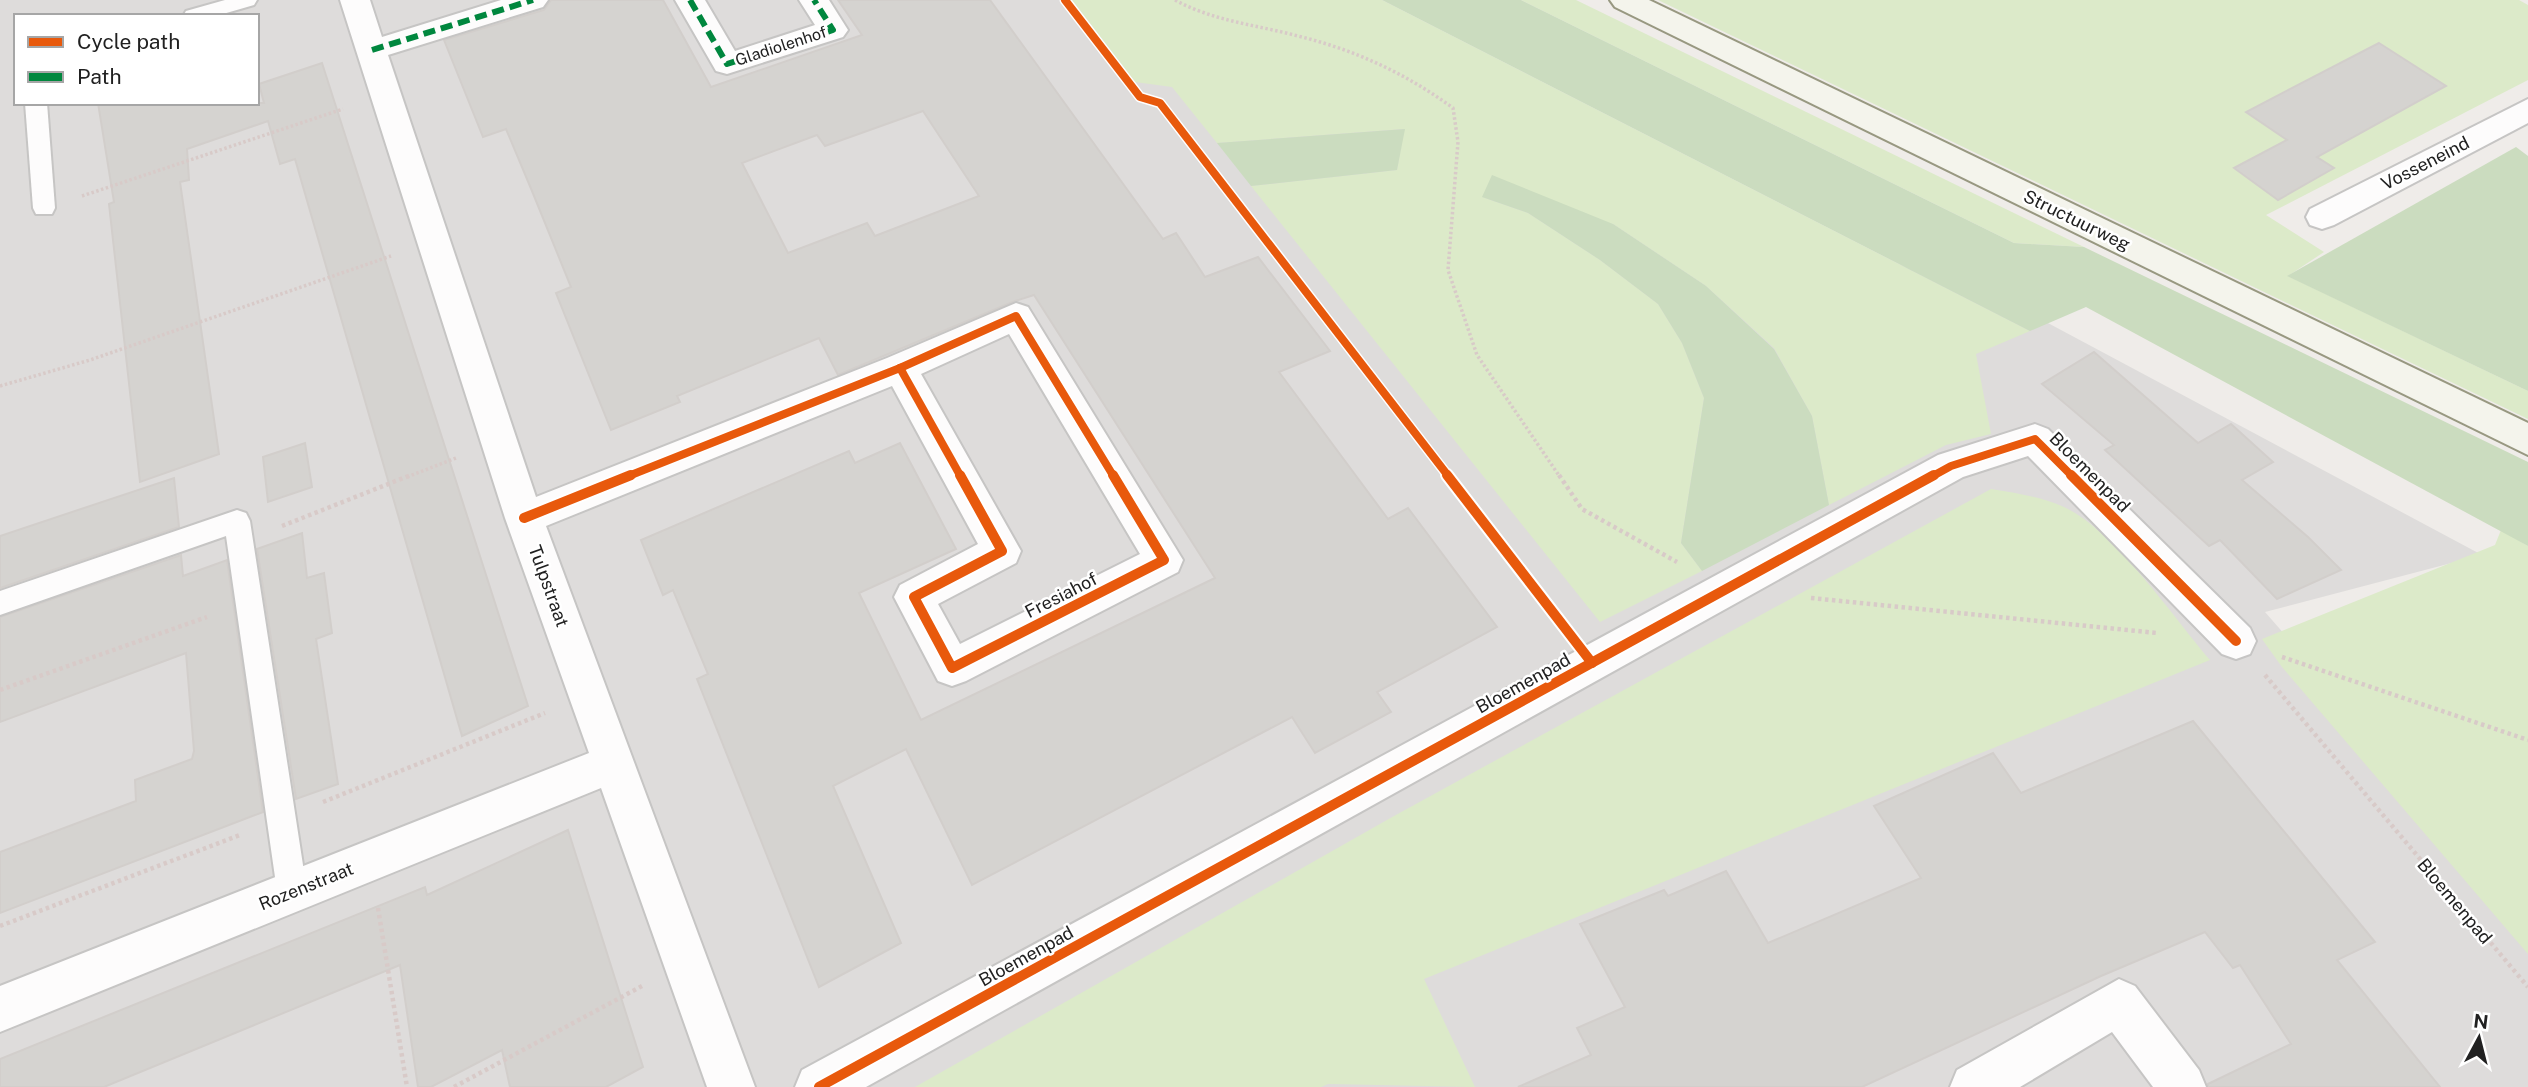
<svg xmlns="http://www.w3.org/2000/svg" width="2528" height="1087" viewBox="0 0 2528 1087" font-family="'Public Sans',sans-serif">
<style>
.residential{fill:#dedcdb;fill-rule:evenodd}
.grass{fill:#dceac9}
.forest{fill:#cbdcbf}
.building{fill:#d5d3d0;stroke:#d2cecb;stroke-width:2;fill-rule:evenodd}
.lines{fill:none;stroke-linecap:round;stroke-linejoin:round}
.lane-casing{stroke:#c6c5c4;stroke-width:4}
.street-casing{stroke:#c6c5c4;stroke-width:4}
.secondary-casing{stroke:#989881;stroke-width:4}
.path-far1{stroke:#d8cac8;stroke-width:3.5;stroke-dasharray:2.5 2.5;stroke-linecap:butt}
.path{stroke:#d8cac8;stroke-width:4.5;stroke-dasharray:3.5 3.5;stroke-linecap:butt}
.lane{fill:#fdfcfc;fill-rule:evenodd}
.street{fill:#fdfcfc;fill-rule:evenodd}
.secondary{fill:#f4f4ec;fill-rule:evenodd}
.quiet{stroke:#00873e;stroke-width:6;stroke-dasharray:12 6;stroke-linecap:butt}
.cycleway-far1-casing{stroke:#fff;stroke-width:11}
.cycleway-casing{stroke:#fff;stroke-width:14}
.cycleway-far1{stroke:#e8590c;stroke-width:8}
.cycleway{stroke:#e8590c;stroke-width:10}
.labels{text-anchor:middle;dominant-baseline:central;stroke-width:5;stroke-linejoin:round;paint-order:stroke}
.far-street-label{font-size:16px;fill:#212121;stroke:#fff}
.street-label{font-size:18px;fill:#212121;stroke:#fff}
</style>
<rect width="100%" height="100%" fill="#efece9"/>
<path class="residential" d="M 0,0 L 1153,0 L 2018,307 L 2482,555 L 2265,612 L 2528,913 L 2528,1087 L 0,1087 ZM 16,16 L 257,16 L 257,103 L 16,103 Z"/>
<g class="grass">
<path d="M 1072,0 L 1382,0 L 2030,331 L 1976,354 L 1991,434 L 1946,445 L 1829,505 L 1812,416 L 1774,348 L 1706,286 L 1613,224 L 1482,197 L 1528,213 L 1600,260 L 1658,304 L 1682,343 L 1704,398 L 1681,543 L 1702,571 L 1600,622 L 1251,186 L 1397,170 L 1404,129 L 1217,143 L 1172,87 L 1135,82 Z"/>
<path d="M 1521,0 L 1576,0 L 2084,247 L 2014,243 Z"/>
<path d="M 1658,0 L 2519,0 L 2528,5 L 2528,80 L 2266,215 L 2324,252 L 2288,276 L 2528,391 L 2528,419 Z"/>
<path d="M 1991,489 C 2016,493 2041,497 2064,507 C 2114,530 2174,618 2210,660 L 1424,979 L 1475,1087 L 1328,1084 L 1321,1087 L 915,1087 L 1394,816 Z"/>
<path d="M 2501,530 L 2528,546 L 2528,954 L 2282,667 L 2262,639 L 2495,545 Z"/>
</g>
<g class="forest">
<path d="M 1382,0 L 1521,0 L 2014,243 L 2084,247 L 2528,462 L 2528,546 L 2086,307 L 2030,331 Z"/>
<path d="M 1405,129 L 1397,170 L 1251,186 L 1217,143 Z"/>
<path d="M 2516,147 L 2528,156 L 2528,391 L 2287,276 Z"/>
<path d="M 1492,175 L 1613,224 L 1706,286 L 1774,349 L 1812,416 L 1829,505 L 1702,571 L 1681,543 L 1704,398 L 1682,343 L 1658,304 L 1600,260 L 1528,213 L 1482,197 Z"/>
</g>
<g class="building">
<path d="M 551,0 L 663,0 L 711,87 L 862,35 L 838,0 L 990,0 L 1163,239 L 1176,233 L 1205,277 L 1258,257 L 1330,351 L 1279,372 L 1388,519 L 1408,508 L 1497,627 L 1377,692 L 1391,712 L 1315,753 L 1292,717 L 972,885 L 906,749 L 833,786 L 901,943 L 819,987 L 697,679 L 708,674 L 673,590 L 663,595 L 641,540 L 849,451 L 855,463 L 900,443 L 956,549 L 859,593 L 921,720 L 1215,578 L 1034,295 L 1015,301 L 838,375 L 819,338 L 677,396 L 680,402 L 611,430 L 556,293 L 571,287 L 532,191 L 506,129 L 483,137 L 444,40 L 544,10 ZM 923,111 L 979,196 L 875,236 L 867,223 L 788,253 L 742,163 L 817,135 L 825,146 Z"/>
<path d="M 2379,43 L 2446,86 L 2317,157 L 2334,168 L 2278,200 L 2234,168 L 2287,140 L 2246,112 Z"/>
<path d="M 322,63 L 528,706 L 462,736 L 295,159 L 280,164 L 268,121 L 187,149 L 189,180 L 180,182 L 219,454 L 140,482 L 109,204 L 114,202 L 98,103 L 264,103 L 259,84 Z"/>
<path d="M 2094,352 L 2198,443 L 2231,424 L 2273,462 L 2242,480 L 2308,537 L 2341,570 L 2277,599 L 2220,540 L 2209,546 L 2105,450 L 2114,445 L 2042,384 Z"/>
<path d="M 305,443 L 312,487 L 268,502 L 263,457 Z"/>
<path d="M 174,478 L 179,527 L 0,588 L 0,536 Z"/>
<path d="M 302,533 L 307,578 L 324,573 L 332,633 L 316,639 L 338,784 L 296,799 L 257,549 Z"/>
<path d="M 181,555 L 183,576 L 227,560 L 263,812 L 0,913 L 0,852 L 136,801 L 135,780 L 192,759 L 194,751 L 186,653 L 0,722 L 0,617 Z"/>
<path d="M 2193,721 L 2375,942 L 2337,960 L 2440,1087 L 2208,1087 L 2208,1084 L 2291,1044 L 2240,965 L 2233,968 L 2205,932 L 2101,976 L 1862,1087 L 1518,1087 L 1591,1055 L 1577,1028 L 1625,1007 L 1580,924 L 1664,890 L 1668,896 L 1726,871 L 1768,943 L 1921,878 L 1874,806 L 1993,753 L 2021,793 Z"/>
<path d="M 568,830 L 643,1067 L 606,1087 L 510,1087 L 502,1050 L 431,1087 L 418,1087 L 400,965 L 104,1087 L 0,1087 L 0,1059 L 425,887 L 427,895 Z"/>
</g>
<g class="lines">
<defs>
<g id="lane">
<path d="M 225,0 L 257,0 L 254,5 L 216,16 L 183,16 L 186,11 Z"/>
<path d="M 25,103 L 47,103 L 55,208 L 52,214 L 36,214 L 33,208 Z"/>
<path d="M 237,510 L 246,513 L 250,521 L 307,891 L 303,902 L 292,906 L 281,902 L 277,891 L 226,536 L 0,615 L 0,591 Z"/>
</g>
<g id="street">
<path d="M 340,0 L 370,0 L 382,37 L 501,0 L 548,0 L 543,7 L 388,55 L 536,497 L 887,358 L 1016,303 L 1028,307 L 1183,560 L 1178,572 L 966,681 L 952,686 L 938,681 L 894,597 L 900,585 L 978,544 L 892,386 L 546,526 L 755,1087 L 707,1087 L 601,788 L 0,1032 L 0,986 L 589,753 L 505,518 ZM 1009,334 L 1140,554 L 960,644 L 938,604 L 1016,563 L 1021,551 L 921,374 Z"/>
<path d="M 675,0 L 705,0 L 735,51 L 815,25 L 799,0 L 829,0 L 848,30 L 843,37 L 727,74 L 716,71 Z"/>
<path d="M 2528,99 L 2528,123 L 2334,225 L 2322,229 L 2310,225 L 2306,217 L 2310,209 Z"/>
<path d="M 2035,424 L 2048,429 L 2250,628 L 2256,641 L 2250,654 L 2236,659 L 2222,654 L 2028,456 L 1963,477 L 866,1087 L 795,1087 L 802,1070 L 1938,455 Z"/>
<path d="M 2119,979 L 2135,986 L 2199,1070 L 2206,1087 L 2153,1087 L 2112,1032 L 2020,1087 L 1950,1087 L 1957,1070 Z"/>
</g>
<path id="secondary" d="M 1610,0 L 1649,0 L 2528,423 L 2528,455 L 1615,7 Z"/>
</defs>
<use href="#lane" class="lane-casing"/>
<use href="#street" class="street-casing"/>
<use href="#secondary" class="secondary-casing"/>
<g class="path-far1">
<path d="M 1175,0 C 1213,21 1257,25 1298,36 C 1355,50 1405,73 1453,108 L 1458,142 L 1448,270 L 1477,355 L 1560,477"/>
<path d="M 82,196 L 343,109"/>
<path d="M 0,386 L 90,360 L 391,256"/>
<path d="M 407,477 L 456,458"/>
</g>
<g class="path">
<path d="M 1559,475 L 1582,509 L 1677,562"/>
<path d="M 282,526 L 411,475"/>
<path d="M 1811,598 L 2157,633"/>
<path d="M 2282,657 L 2528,740"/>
<path d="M 2265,675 L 2528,987"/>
<path d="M 0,690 L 207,617"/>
<path d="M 323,802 L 545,713"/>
<path d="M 378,908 L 407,1087"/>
<path d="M 0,926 L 240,835"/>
<path d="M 454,1087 L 642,986"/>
</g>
<use href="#lane" class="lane"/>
<use href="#street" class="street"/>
<use href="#secondary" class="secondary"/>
<g class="quiet">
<path d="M 690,0 L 727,64 L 833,30 L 814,0"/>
<path d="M 372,50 L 533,0"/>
</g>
<defs>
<g id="cycleway-far1">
<path d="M 1065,0 L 1140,97 L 1160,103 L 1449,477"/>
<path d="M 900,368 L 961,477"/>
<path d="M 900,368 L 1016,316 L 1114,477"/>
<path d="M 626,477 L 900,368"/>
<path d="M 1931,477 L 1951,466 L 2035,439 L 2073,477"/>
</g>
<g id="cycleway">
<path d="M 960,475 L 1002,551 L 914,597 L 952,668 L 1164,560 L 1113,475"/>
<path d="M 1447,475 L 1592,663"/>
<path d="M 2071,475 L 2236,641"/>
<path d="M 524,518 L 631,475"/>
<path d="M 819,1087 L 1934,475"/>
</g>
</defs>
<use href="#cycleway-far1" class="cycleway-far1-casing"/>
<use href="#cycleway" class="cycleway-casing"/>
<use href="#cycleway-far1" class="cycleway-far1"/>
<use href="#cycleway" class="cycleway"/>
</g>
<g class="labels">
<g class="far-street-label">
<text transform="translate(781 46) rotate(-18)">Gladiolenhof</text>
</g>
<g class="street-label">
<text transform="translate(2425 163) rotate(-27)">Vosseneind</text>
<text transform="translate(2077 220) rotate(26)">Structuurweg</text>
<text transform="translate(2090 472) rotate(45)">Bloemenpad</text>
<text transform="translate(549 586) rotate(70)">Tulpstraat</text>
<text transform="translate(1061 595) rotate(-27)">Fresiahof</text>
<text transform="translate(1523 683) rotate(-29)">Bloemenpad</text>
<text transform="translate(306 886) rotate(-22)">Rozenstraat</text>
<text transform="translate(2455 901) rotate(50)">Bloemenpad</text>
<text transform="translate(1026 956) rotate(-29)">Bloemenpad</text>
</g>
</g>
<rect x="14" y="14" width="245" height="91" fill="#ffffff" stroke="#a6a6a6" stroke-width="2"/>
<rect x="28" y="37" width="35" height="10" fill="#e8590c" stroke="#a6a6a6" stroke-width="2"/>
<text x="77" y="49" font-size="21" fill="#212121">Cycle path</text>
<rect x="28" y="72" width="35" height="10" fill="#00873e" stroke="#a6a6a6" stroke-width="2"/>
<text x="77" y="84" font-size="21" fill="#212121">Path</text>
<g transform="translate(2479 1038) rotate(7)" stroke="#ffffff" stroke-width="5" paint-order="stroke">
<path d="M0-5L12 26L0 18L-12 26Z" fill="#212121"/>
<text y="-10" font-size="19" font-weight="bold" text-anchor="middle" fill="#212121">N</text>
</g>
</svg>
